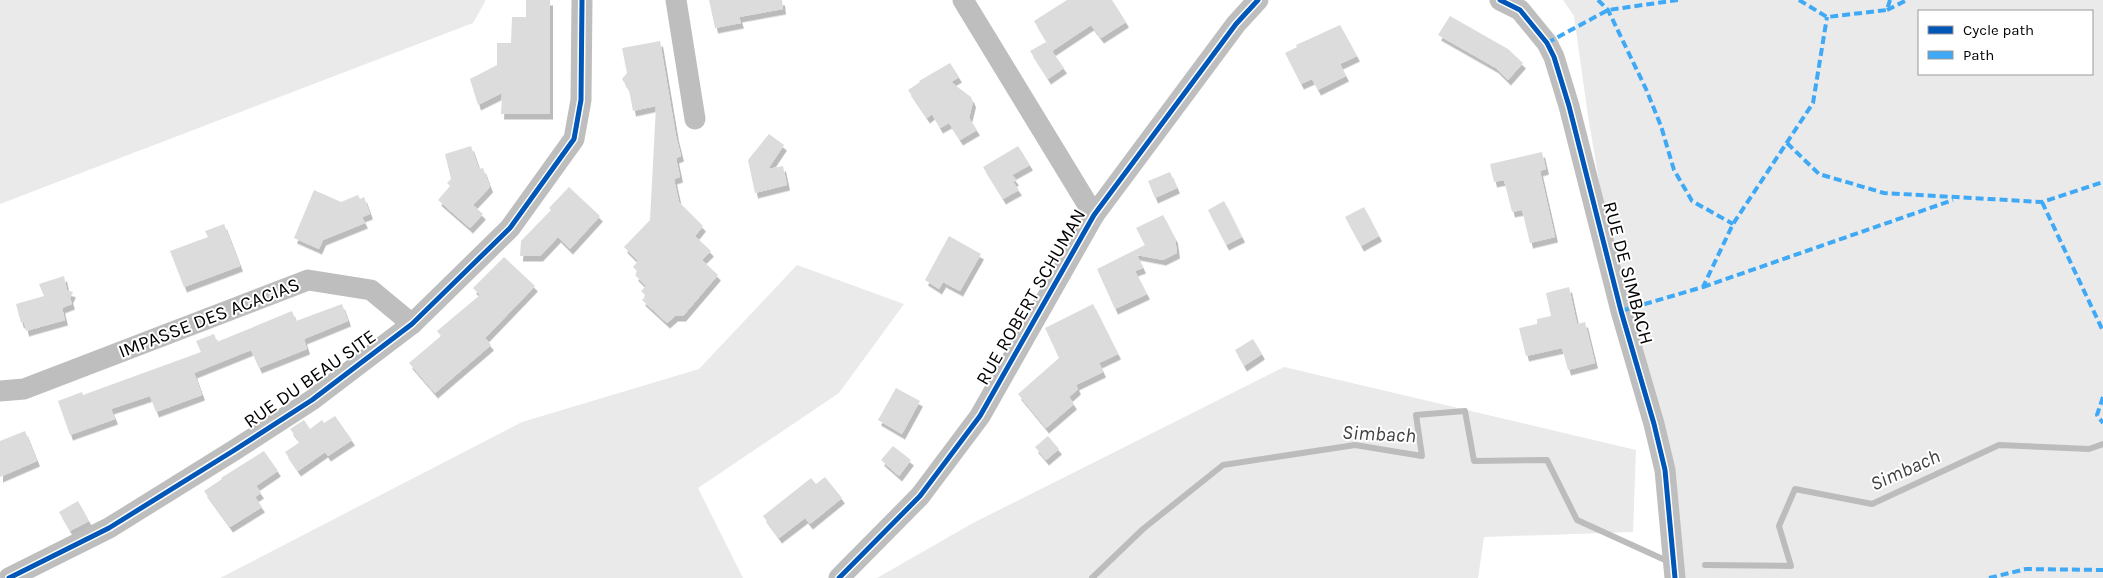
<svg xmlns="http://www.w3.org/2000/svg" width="2103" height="578" viewBox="0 0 2103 578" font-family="Karla,sans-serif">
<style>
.green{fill:#eaeaea;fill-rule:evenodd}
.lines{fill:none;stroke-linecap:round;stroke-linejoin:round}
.stream{stroke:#bcbcbc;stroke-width:6}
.building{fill:#dcdcdc;filter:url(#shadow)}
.minor{stroke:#bebebe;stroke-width:21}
.quiet{stroke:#3fa9f5;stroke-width:4;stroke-dasharray:8 4;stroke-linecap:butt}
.cycleway-casing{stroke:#fff;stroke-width:8}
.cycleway{stroke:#0057b8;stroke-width:5}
.labels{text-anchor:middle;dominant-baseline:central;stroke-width:4;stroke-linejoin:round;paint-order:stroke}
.street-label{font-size:19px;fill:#000;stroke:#fff}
.water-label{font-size:20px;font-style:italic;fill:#404040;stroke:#fff}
</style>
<defs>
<filter id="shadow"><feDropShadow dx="3" dy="5.5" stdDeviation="0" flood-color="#0004"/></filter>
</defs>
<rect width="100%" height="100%" fill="#fff"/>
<g class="green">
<path d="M 0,0 L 486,0 L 473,23 L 0,204 Z"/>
<path d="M 1563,0 L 2103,0 L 2103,578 L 1676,578 L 1680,563 L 1621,311 L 1588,116 L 1574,16 ZM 1919,11 L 2092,11 L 2092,74 L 1919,74 Z"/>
<path d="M 797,265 L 904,304 L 839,393 L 698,488 L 743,578 L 220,578 L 522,422 L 699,369 Z"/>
<path d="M 1284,367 L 1636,450 L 1633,532 L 1484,537 L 1478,578 L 877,578 L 973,523 Z"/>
</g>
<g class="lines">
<g class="stream">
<path d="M 1705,565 L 1791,566 L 1779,526 L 1795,489 L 1872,504 L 1999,445 L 2089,449 L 2103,444"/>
<path d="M 1092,578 L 1143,529 L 1223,465 L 1355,445 L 1422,456 L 1416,415 L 1465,411 L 1474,461 L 1547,460 L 1577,520 L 1665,560"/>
</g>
</g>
<g class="building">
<path d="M 526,0 L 550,0 L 550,114 L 501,114 L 502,93 L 478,105 L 470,79 L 497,65 L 497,43 L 511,43 L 512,17 L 526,17 Z"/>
<path d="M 709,0 L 782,0 L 783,9 L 739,17 L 741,23 L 715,28 Z"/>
<path d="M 1067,0 L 1112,0 L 1126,22 L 1101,38 L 1091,25 L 1052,51 L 1064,68 L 1048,79 L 1030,51 L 1046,42 L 1049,46 L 1034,21 Z"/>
<path d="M 1450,16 L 1508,49 L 1523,63 L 1508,80 L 1496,68 L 1438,35 Z"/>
<path d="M 1340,25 L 1357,56 L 1340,64 L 1346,76 L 1318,90 L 1312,79 L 1301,84 L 1285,53 L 1297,47 L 1296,45 Z"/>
<path d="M 660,41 L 676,136 L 681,156 L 676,158 L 680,177 L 674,179 L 679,202 L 703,226 L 695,236 L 711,251 L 702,260 L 718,275 L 683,316 L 675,316 L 667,323 L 642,300 L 646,296 L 641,291 L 646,286 L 635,275 L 638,272 L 633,267 L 638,261 L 624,247 L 650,220 L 656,106 L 633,111 L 629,90 L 622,79 L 627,73 L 622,48 Z"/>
<path d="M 950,63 L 959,77 L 951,82 L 971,97 L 973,102 L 969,118 L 977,130 L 960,140 L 949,123 L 940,128 L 932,114 L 927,118 L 908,90 L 920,82 L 919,81 Z"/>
<path d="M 769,134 L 784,145 L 768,169 L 783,166 L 787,185 L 755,193 L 748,160 Z"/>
<path d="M 471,146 L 479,169 L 483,168 L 490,187 L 473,205 L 483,214 L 470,228 L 438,200 L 450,186 L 447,183 L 451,179 L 445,154 Z"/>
<path d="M 1018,146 L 1030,165 L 1012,175 L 1016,180 L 1013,182 L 1019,190 L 1003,199 L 983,167 Z"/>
<path d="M 1542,152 L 1546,169 L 1540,171 L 1555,237 L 1530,243 L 1522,210 L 1512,212 L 1504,180 L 1494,182 L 1490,164 Z"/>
<path d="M 1170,172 L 1177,188 L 1155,198 L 1148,181 Z"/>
<path d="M 569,187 L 600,216 L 570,249 L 558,237 L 540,256 L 520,256 L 521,241 L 551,210 L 549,208 Z"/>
<path d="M 314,190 L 341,202 L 358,195 L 360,199 L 364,197 L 370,214 L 362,217 L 365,223 L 323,240 L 319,249 L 294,238 Z"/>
<path d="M 1224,201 L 1242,237 L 1226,245 L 1208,210 Z"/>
<path d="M 1364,207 L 1379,236 L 1361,246 L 1345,217 Z"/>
<path d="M 1163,215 L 1175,238 L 1177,253 L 1163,260 L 1137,255 L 1143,268 L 1135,271 L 1147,294 L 1115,309 L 1097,269 L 1145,245 L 1136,228 Z"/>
<path d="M 224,224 L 240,266 L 184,287 L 170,251 L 208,237 L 205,231 Z"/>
<path d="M 949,236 L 981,254 L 960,291 L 943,282 L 939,289 L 925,280 Z"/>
<path d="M 504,257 L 535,286 L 485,338 L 491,345 L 435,393 L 409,363 L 441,336 L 437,331 L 480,295 L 473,288 Z"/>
<path d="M 64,276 L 67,290 L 73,292 L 70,298 L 72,304 L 62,308 L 65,320 L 26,331 L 24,322 L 21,323 L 16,304 L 44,296 L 39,284 Z"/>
<path d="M 1569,287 L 1577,324 L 1585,322 L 1595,363 L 1568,370 L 1562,348 L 1526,356 L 1519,328 L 1537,324 L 1537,319 L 1551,316 L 1546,293 Z"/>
<path d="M 342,304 L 348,321 L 304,339 L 307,349 L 259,368 L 251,350 L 194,373 L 202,395 L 156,412 L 150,396 L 111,409 L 115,419 L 70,435 L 58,401 L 82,392 L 83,395 L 201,352 L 196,341 L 214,334 L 217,342 L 292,311 L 296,321 Z"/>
<path d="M 1093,304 L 1118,354 L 1099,363 L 1103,372 L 1076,385 L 1078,389 L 1069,397 L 1074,404 L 1046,428 L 1018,394 L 1059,358 L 1045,328 Z"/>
<path d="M 1253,339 L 1262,354 L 1244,366 L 1235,350 Z"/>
<path d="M 896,388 L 920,401 L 902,434 L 878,420 Z"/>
<path d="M 335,416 L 352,440 L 328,456 L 325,452 L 298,471 L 285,452 L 300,442 L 290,429 L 304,420 L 310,429 L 322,420 L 324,423 Z"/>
<path d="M 25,431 L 37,461 L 0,477 L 0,441 Z"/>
<path d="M 1048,436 L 1059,449 L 1046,460 L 1035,447 Z"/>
<path d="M 893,446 L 911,460 L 899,476 L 881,460 Z"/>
<path d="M 264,451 L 278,471 L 256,486 L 261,493 L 255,497 L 262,507 L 230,527 L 204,491 L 222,479 L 221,478 Z"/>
<path d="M 825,477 L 842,498 L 810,524 L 805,518 L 779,538 L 763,516 L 811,478 L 816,484 Z"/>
<path d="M 78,501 L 89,521 L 70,531 L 59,512 Z"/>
</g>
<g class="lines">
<g class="minor">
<path d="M 676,0 L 695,119"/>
<path d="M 963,0 L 1094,215"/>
<path d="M 1500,0 L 1520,10 L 1547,43 L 1554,57 L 1569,106 L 1621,311 L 1654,424 L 1665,470 L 1675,578"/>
<path d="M 0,391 L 24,389 L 308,280 L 371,290 L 412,324"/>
<path d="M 9,578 L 109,528 L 233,451 L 312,400 L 412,324 L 510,228 L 574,139 L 581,100 L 582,0"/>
<path d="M 839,578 L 920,496 L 980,416 L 1094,215 L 1236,24 L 1258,0"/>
</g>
<g class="quiet">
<path d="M 1598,0 L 1608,10 L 1646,89 L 1661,126 L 1674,170 L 1692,201 L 1733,224"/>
<path d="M 1799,0 L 1827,17 L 1887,10 L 1890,0"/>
<path d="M 1887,10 L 1907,0"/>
<path d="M 1547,43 L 1608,10 L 1678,0"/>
<path d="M 1787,143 L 1819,174 L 1884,193 L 2042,202 L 2103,182"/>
<path d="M 2042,202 L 2103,331"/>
<path d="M 1703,287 L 1953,200"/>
<path d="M 1621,311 L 1703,287 L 1733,224 L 1813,103 L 1827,17"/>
<path d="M 2103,397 L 2097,415 L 2103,423"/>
<path d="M 1989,578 L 2026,569 L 2103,570"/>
</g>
<defs>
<g id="cycleway">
<path d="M 1500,0 L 1520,10 L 1547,43 L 1554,57 L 1569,106 L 1621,311 L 1654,424 L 1665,470 L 1675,578"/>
<path d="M 9,578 L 109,528 L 233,451 L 312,400 L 412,324 L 510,228 L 574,139 L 581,100 L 582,0"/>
<path d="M 839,578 L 920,496 L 980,416 L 1094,215 L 1236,24 L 1258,0"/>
</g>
</defs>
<use href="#cycleway" class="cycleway-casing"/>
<use href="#cycleway" class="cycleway"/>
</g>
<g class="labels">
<g class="street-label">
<text transform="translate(1628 273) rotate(75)">RUE DE SIMBACH</text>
<text transform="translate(1031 297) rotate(-60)">RUE ROBERT SCHUMAN</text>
<text transform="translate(209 318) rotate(-21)">IMPASSE DES ACACIAS</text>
<text transform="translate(310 379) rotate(-35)">RUE DU BEAU SITE</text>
</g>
<g class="water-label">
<text transform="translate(1379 434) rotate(3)">Simbach</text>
<text transform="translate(1905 470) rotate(-24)">Simbach</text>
</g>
</g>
<rect x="1918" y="10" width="175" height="65" fill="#ffffff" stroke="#999999"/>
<rect x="1928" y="26" width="25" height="8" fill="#0057b8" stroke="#999999"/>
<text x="1963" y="35" font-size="15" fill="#000000">Cycle path</text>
<rect x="1928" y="51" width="25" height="8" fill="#3fa9f5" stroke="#999999"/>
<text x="1963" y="60" font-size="15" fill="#000000">Path</text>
</svg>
